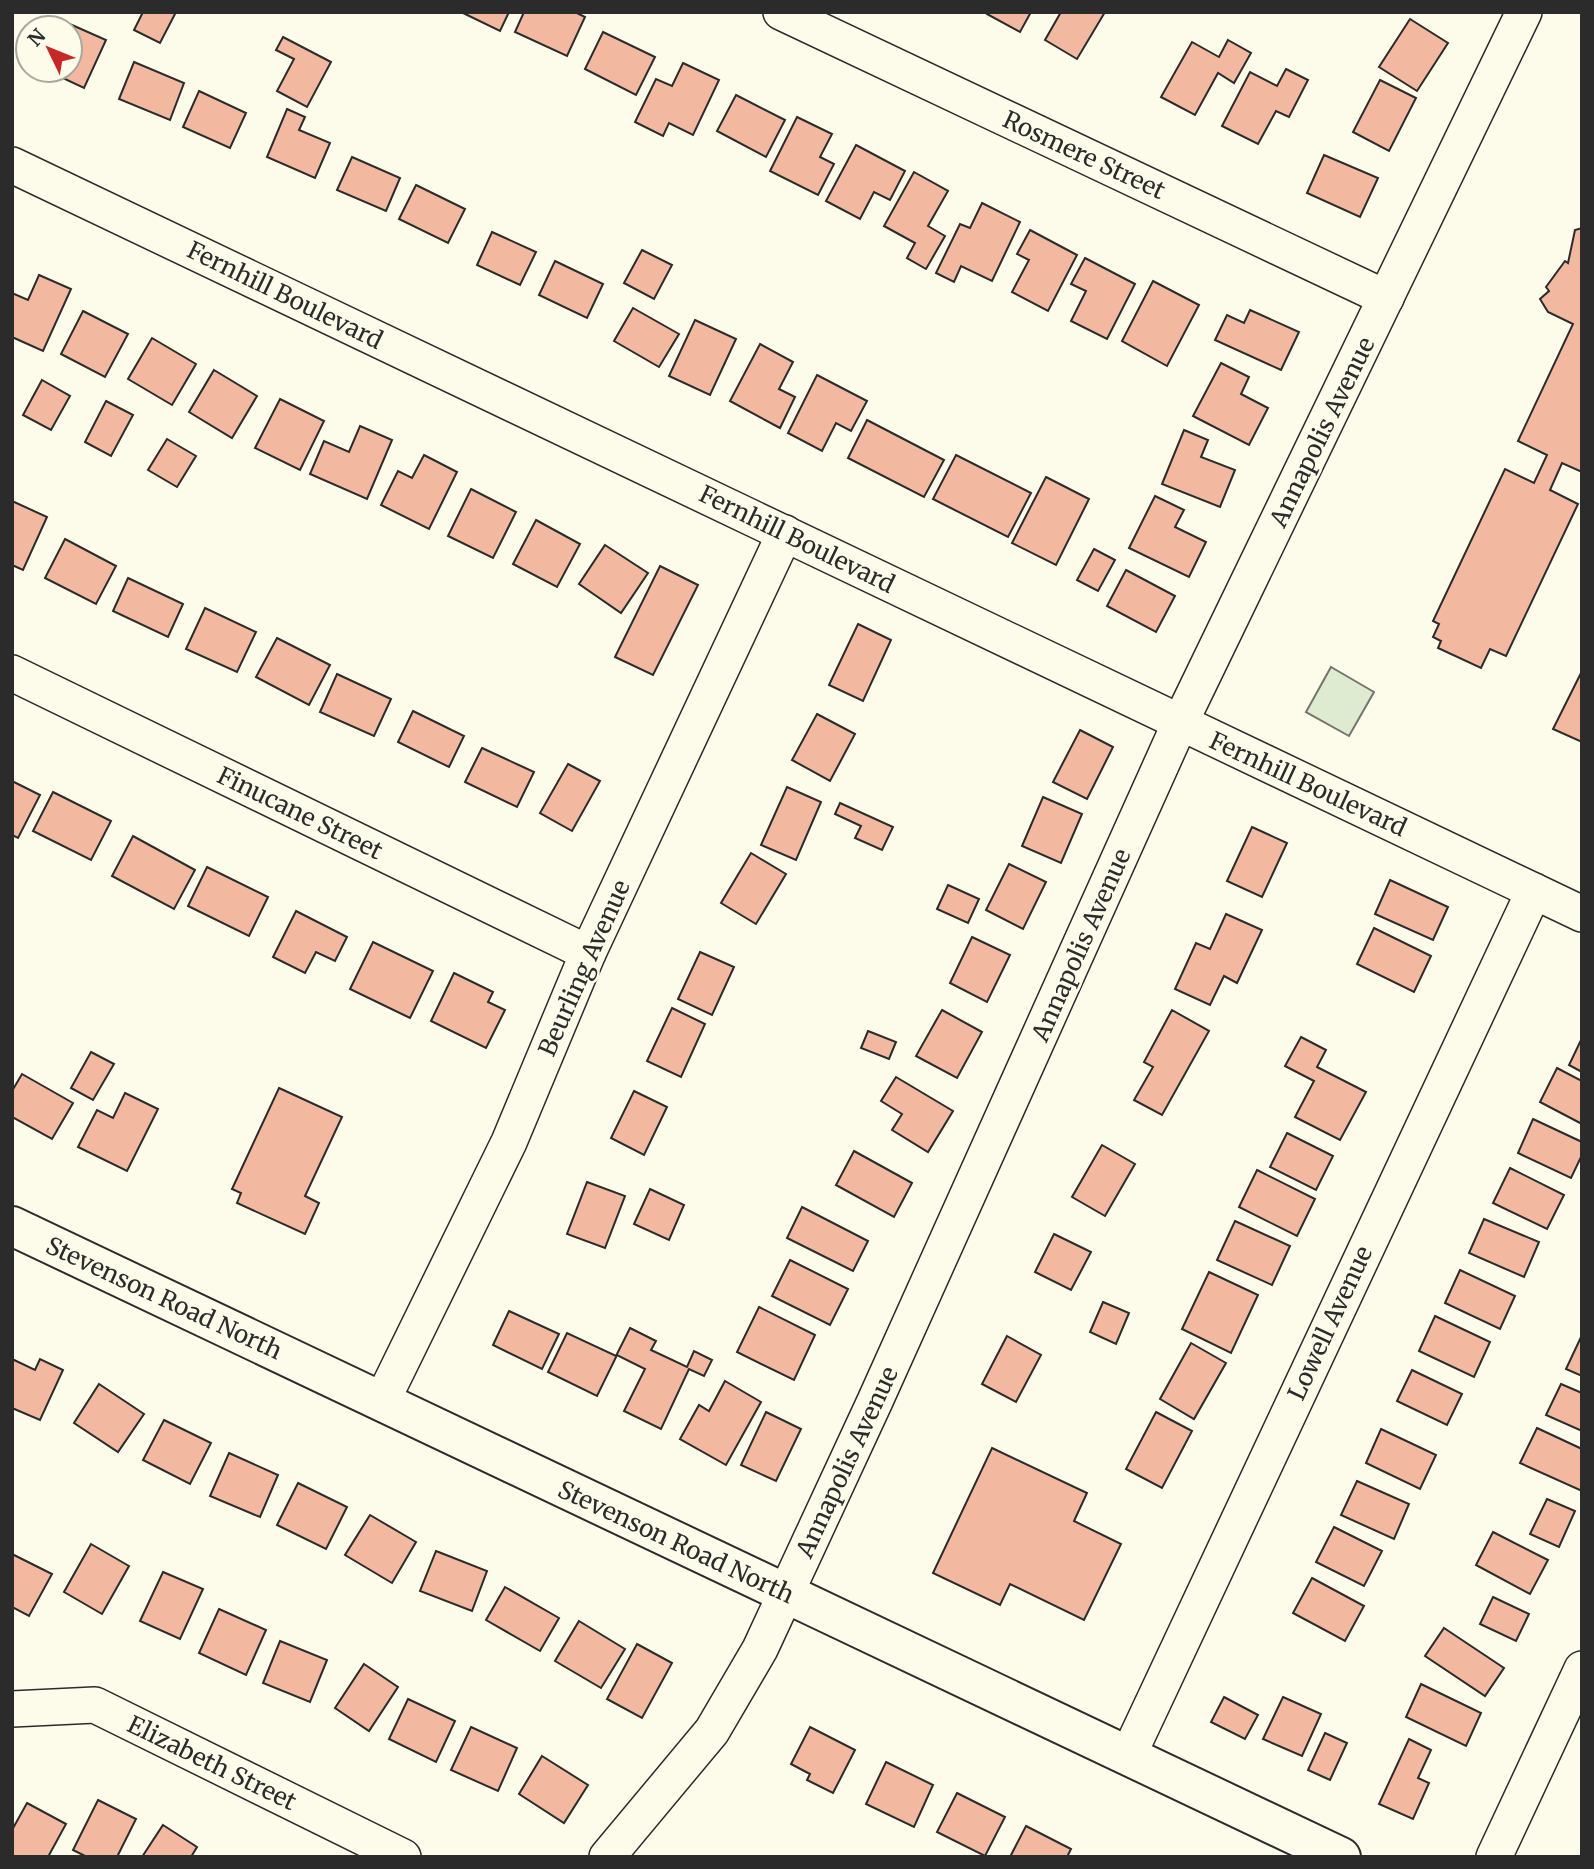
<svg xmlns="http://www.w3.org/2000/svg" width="1594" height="1869" viewBox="0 0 1594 1869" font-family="Merriweather,serif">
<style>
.green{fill:#deebd1;stroke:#74746e;stroke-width:2}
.building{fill:#f2b8a0;stroke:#2b2b2b;stroke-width:2}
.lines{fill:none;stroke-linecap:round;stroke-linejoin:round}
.minor-casing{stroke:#2b2b2b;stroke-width:38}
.major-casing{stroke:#2b2b2b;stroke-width:42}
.minor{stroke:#fdfbea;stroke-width:35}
.major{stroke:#fdfbea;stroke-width:38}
.labels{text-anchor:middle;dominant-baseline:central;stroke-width:5;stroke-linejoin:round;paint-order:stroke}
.street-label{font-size:24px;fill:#2b2b2b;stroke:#fdfbea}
</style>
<rect width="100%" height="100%" fill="#fdfbea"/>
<path class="green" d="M 1331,667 L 1374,692 L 1349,736 L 1306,712 Z"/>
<g class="building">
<path d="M 143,12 L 176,12 L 160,43 L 134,30 Z"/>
<path d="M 461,12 L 509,12 L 500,31 Z"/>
<path d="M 524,12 L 575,12 L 585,17 L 567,56 L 515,32 Z"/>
<path d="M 988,12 L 1031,12 L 1020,32 L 987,14 Z"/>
<path d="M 1061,12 L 1105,12 L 1077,59 L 1045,40 Z"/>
<path d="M 1410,19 L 1448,43 L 1417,91 L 1379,67 Z"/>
<path d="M 72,25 L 106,40 L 84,88 L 50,72 L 51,70 L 70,70 Z"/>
<path d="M 603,32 L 655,57 L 636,95 L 585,69 Z"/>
<path d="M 283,37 L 331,62 L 307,107 L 277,91 L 294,59 L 276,50 Z"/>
<path d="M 1228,40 L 1251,53 L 1234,83 L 1218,73 L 1195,115 L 1161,97 L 1192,42 L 1219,57 Z"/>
<path d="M 134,62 L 184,83 L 170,120 L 119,99 Z"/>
<path d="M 683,63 L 719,80 L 693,135 L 669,123 L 663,136 L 635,122 L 656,79 L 672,86 Z"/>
<path d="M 1286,69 L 1308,80 L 1289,117 L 1276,111 L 1258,144 L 1222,126 L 1250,72 L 1277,86 Z"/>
<path d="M 1380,80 L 1416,98 L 1389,151 L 1353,132 Z"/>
<path d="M 199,91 L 246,113 L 230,148 L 183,127 Z"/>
<path d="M 736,95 L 785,120 L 766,157 L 717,131 Z"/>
<path d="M 287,109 L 305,117 L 299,130 L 330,143 L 315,178 L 267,157 Z"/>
<path d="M 797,117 L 832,134 L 820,157 L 834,164 L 818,195 L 770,171 Z"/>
<path d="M 856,145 L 905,171 L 890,200 L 874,192 L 860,219 L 826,201 Z"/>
<path d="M 1324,155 L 1378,178 L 1360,217 L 1307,193 Z"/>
<path d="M 352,157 L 400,178 L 386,211 L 337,190 Z"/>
<path d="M 914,172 L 948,191 L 928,226 L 945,236 L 926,269 L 907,258 L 915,243 L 884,226 Z"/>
<path d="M 416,185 L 465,209 L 448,243 L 399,219 Z"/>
<path d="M 982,203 L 1020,222 L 992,281 L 961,266 L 954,282 L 936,273 L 960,224 L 970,228 Z"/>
<path d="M 1582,228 L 1582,472 L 1562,463 L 1550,490 L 1578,504 L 1506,656 L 1490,649 L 1481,668 L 1438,648 L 1441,641 L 1433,637 L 1439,624 L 1433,621 L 1505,469 L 1534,483 L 1547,455 L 1518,441 L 1573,324 L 1548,312 L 1540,299 L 1549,291 L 1546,287 L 1565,261 L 1568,263 L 1575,230 Z"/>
<path d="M 1030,230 L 1077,255 L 1048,311 L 1012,292 L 1029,260 L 1017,254 Z"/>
<path d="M 492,232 L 536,252 L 520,285 L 477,265 Z"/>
<path d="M 642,250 L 672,265 L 654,299 L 624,283 Z"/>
<path d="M 1085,258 L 1135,284 L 1107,339 L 1071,321 L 1086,291 L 1071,284 Z"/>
<path d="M 555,261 L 603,284 L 587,318 L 539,295 Z"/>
<path d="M 39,275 L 71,289 L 43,351 L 12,337 L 12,293 L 28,300 Z"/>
<path d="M 1153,281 L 1199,305 L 1167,366 L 1122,341 Z"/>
<path d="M 633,308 L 679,334 L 659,367 L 614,341 Z"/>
<path d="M 1250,310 L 1299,332 L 1281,370 L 1215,340 L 1227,315 L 1244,323 Z"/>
<path d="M 83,311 L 128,334 L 105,377 L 61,354 Z"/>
<path d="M 695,320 L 736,339 L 710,395 L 669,376 Z"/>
<path d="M 152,338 L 196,364 L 172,405 L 128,379 Z"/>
<path d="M 760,344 L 793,362 L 779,389 L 795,397 L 780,428 L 730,401 Z"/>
<path d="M 1221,363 L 1249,377 L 1241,394 L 1268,408 L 1249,445 L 1193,416 Z"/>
<path d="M 214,370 L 257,396 L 232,438 L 189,412 Z"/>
<path d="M 817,375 L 867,401 L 851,431 L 836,423 L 822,451 L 788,433 Z"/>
<path d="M 42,380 L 70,396 L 51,430 L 23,415 Z"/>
<path d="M 280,399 L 324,421 L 300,470 L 255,448 Z"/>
<path d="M 106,401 L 133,415 L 111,456 L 85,442 Z"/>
<path d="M 867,420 L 944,460 L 924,497 L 848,458 Z"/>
<path d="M 360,426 L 392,440 L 367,499 L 310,474 L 324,441 L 349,452 Z"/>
<path d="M 1184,430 L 1208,440 L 1201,457 L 1235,470 L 1220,507 L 1162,484 Z"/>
<path d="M 167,439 L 196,456 L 177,487 L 148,470 Z"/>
<path d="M 424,455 L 457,472 L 429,529 L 381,505 L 398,471 L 412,478 Z"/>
<path d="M 956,455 L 1031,493 L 1008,537 L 933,499 Z"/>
<path d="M 1046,477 L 1089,499 L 1056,565 L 1012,543 Z"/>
<path d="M 471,489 L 516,512 L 493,558 L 448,536 Z"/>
<path d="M 1155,496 L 1184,510 L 1175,527 L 1206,542 L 1189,577 L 1129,548 Z"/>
<path d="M 12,501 L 47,517 L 23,570 L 12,565 Z"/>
<path d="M 536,520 L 580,544 L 557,587 L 513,564 Z"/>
<path d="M 65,539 L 116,566 L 96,604 L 45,578 Z"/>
<path d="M 605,545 L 648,573 L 621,613 L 579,584 Z"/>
<path d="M 1094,549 L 1115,560 L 1098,591 L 1077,580 Z"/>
<path d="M 660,566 L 698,585 L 653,675 L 615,657 Z"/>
<path d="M 1126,570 L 1175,596 L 1156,632 L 1107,606 Z"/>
<path d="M 128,578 L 183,604 L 168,637 L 113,611 Z"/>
<path d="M 205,608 L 256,632 L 237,672 L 186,649 Z"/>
<path d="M 858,624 L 891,640 L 863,701 L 829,685 Z"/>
<path d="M 277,638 L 330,665 L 309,705 L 256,677 Z"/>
<path d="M 1582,671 L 1582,742 L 1553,729 Z"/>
<path d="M 337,674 L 391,699 L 374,736 L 320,712 Z"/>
<path d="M 413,711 L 464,736 L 449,767 L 398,742 Z"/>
<path d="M 817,714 L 855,734 L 830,781 L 792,760 Z"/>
<path d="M 1080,730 L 1113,747 L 1087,799 L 1053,782 Z"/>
<path d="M 482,748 L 534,772 L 517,807 L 465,782 Z"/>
<path d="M 568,764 L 600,781 L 572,831 L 540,813 Z"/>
<path d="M 12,781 L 40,795 L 18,838 L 12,835 Z"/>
<path d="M 787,787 L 821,802 L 796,860 L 761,845 Z"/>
<path d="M 53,792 L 111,821 L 91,860 L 33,831 Z"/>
<path d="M 1043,797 L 1082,814 L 1061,863 L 1022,846 Z"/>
<path d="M 840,803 L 893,827 L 882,850 L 855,838 L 861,826 L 835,814 Z"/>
<path d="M 1252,827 L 1287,843 L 1262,897 L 1227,881 Z"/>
<path d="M 133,836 L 195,870 L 174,909 L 112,876 Z"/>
<path d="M 751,853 L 786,874 L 756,924 L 721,903 Z"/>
<path d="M 1009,864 L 1046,882 L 1023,929 L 986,910 Z"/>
<path d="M 207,867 L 268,897 L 249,936 L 188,906 Z"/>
<path d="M 1390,880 L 1448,907 L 1433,940 L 1375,914 Z"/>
<path d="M 948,885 L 979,899 L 968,923 L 937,909 Z"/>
<path d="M 296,911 L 347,937 L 335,961 L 316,952 L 305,973 L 273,957 Z"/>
<path d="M 1226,914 L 1262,930 L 1237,983 L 1224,976 L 1210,1005 L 1175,989 L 1196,943 L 1210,949 Z"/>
<path d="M 1374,928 L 1431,956 L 1414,992 L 1357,964 Z"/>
<path d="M 972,937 L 1010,955 L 987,1002 L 950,983 Z"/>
<path d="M 373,942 L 433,971 L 410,1018 L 350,989 Z"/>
<path d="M 700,952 L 734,967 L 712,1015 L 678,999 Z"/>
<path d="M 454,973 L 493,992 L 488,1002 L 505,1010 L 486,1048 L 431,1021 Z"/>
<path d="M 672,1008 L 705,1024 L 681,1077 L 647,1061 Z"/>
<path d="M 942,1010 L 982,1032 L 957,1078 L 916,1056 Z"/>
<path d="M 1172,1010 L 1209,1031 L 1162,1115 L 1134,1100 L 1153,1067 L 1144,1062 Z"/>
<path d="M 868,1031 L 896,1042 L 889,1059 L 861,1048 Z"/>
<path d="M 1301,1037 L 1326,1050 L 1317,1067 L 1366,1092 L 1340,1140 L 1295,1117 L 1314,1081 L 1285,1066 Z"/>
<path d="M 1582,1038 L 1582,1072 L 1569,1065 Z"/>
<path d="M 91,1052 L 114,1064 L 93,1100 L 71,1088 Z"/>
<path d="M 1557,1068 L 1582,1081 L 1582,1124 L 1540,1102 Z"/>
<path d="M 22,1074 L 73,1103 L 52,1139 L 12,1117 L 12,1091 Z"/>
<path d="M 896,1077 L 953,1111 L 928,1152 L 892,1130 L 902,1114 L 881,1101 Z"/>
<path d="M 279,1088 L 342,1117 L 305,1196 L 319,1203 L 305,1234 L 237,1203 L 241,1193 L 232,1189 Z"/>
<path d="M 634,1091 L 667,1107 L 644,1155 L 611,1138 Z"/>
<path d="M 125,1093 L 158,1109 L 127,1171 L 78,1147 L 97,1110 L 113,1118 Z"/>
<path d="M 1533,1119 L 1582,1142 L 1582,1155 L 1571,1178 L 1518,1153 Z"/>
<path d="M 1287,1133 L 1333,1156 L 1316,1190 L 1270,1167 Z"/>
<path d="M 1102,1145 L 1135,1164 L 1105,1216 L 1072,1197 Z"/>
<path d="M 854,1151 L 912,1183 L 894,1217 L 836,1185 Z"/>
<path d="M 1510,1168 L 1564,1195 L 1547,1229 L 1493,1203 Z"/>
<path d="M 1257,1170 L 1315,1199 L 1297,1236 L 1239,1207 Z"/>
<path d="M 587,1182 L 625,1196 L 605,1248 L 567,1234 Z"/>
<path d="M 650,1189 L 684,1205 L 669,1240 L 634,1224 Z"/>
<path d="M 802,1207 L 868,1241 L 853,1271 L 787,1238 Z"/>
<path d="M 1484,1219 L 1539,1242 L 1524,1277 L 1469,1253 Z"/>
<path d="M 1235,1221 L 1290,1246 L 1272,1285 L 1217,1260 Z"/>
<path d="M 1054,1234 L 1091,1252 L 1071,1290 L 1035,1272 Z"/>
<path d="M 790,1260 L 848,1289 L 830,1325 L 772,1296 Z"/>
<path d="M 1460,1270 L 1515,1296 L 1500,1329 L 1445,1303 Z"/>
<path d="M 1209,1272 L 1258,1295 L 1231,1353 L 1182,1329 Z"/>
<path d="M 1103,1302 L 1129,1313 L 1116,1344 L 1090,1332 Z"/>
<path d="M 759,1307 L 815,1335 L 794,1380 L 737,1352 Z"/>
<path d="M 509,1311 L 559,1334 L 542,1369 L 493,1345 Z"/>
<path d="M 1435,1316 L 1490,1342 L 1474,1377 L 1419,1351 Z"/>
<path d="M 630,1328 L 656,1341 L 651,1350 L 687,1367 L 694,1351 L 712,1360 L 704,1376 L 689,1369 L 661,1429 L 624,1411 L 645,1369 L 617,1355 L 597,1396 L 548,1372 L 567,1333 L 616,1356 Z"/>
<path d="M 1007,1336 L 1041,1355 L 1016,1402 L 982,1384 Z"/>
<path d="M 1581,1337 L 1582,1337 L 1582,1376 L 1566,1369 Z"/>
<path d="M 1191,1343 L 1226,1363 L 1194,1419 L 1160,1399 Z"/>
<path d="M 12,1359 L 35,1370 L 40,1359 L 63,1370 L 40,1420 L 12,1408 Z"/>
<path d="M 1412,1370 L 1462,1394 L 1447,1425 L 1397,1401 Z"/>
<path d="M 725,1381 L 761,1402 L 726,1465 L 680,1439 L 699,1405 L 709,1411 Z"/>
<path d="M 99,1384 L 144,1414 L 118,1452 L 74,1423 Z"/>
<path d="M 1561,1384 L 1582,1393 L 1582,1431 L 1546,1415 Z"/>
<path d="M 766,1412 L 801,1429 L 776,1481 L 741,1465 Z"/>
<path d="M 1156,1412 L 1192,1431 L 1162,1488 L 1126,1469 Z"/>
<path d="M 164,1420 L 211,1443 L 190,1484 L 143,1460 Z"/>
<path d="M 1537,1428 L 1582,1449 L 1582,1491 L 1520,1463 Z"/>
<path d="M 1381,1429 L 1436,1455 L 1420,1489 L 1366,1463 Z"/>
<path d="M 992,1448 L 1087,1493 L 1074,1521 L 1121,1544 L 1084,1620 L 1010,1584 L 1000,1605 L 933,1573 Z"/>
<path d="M 229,1453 L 278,1475 L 260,1517 L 210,1496 Z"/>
<path d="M 1357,1481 L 1409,1504 L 1394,1539 L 1341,1515 Z"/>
<path d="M 298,1483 L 347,1507 L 326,1549 L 277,1525 Z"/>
<path d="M 1547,1499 L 1575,1511 L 1559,1547 L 1530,1534 Z"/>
<path d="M 370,1515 L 416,1542 L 392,1583 L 345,1555 Z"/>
<path d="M 1334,1527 L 1382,1551 L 1364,1586 L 1316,1562 Z"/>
<path d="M 1493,1532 L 1548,1560 L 1530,1594 L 1476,1565 Z"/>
<path d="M 91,1544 L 129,1566 L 102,1614 L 64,1592 Z"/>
<path d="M 436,1551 L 487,1571 L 472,1611 L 420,1591 Z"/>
<path d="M 12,1554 L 52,1574 L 29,1616 L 12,1607 Z"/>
<path d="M 163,1572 L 203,1589 L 180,1639 L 140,1621 Z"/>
<path d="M 1312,1578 L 1364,1606 L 1345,1641 L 1293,1613 Z"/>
<path d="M 505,1587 L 559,1618 L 540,1651 L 486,1620 Z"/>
<path d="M 1493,1597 L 1529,1614 L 1516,1641 L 1480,1624 Z"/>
<path d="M 219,1609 L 266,1630 L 246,1675 L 199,1653 Z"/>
<path d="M 579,1621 L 625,1649 L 601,1688 L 555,1661 Z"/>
<path d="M 1444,1628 L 1504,1668 L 1485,1696 L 1425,1656 Z"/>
<path d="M 280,1641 L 327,1660 L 310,1702 L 263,1683 Z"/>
<path d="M 637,1644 L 672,1663 L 642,1718 L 607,1699 Z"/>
<path d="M 364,1664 L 398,1687 L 369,1731 L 335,1708 Z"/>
<path d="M 1421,1684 L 1481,1713 L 1466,1746 L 1406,1717 Z"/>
<path d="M 1224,1697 L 1258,1715 L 1245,1739 L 1211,1722 Z"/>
<path d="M 1283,1697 L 1321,1714 L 1302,1756 L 1263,1739 Z"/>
<path d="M 408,1699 L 455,1721 L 436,1762 L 389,1739 Z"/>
<path d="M 471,1727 L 517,1748 L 498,1791 L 451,1770 Z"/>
<path d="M 810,1727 L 855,1750 L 833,1793 L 807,1780 L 810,1774 L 791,1764 Z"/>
<path d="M 1325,1733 L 1347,1743 L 1330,1780 L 1308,1770 Z"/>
<path d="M 1409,1739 L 1431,1750 L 1418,1778 L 1429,1783 L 1413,1819 L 1379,1804 Z"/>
<path d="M 542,1756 L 588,1785 L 564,1823 L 519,1794 Z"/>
<path d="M 886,1762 L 933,1785 L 914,1827 L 866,1804 Z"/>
<path d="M 957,1793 L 1005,1817 L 985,1856 L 937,1832 Z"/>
<path d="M 98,1800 L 136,1819 L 117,1857 L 87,1857 L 73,1850 Z"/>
<path d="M 27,1803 L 66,1824 L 48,1857 L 12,1857 L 12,1830 Z"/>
<path d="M 163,1825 L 197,1847 L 191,1857 L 142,1857 Z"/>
<path d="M 1026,1826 L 1071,1849 L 1067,1857 L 1010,1857 Z"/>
</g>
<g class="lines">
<defs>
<g id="minor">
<path d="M 781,12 L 1386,298"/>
<path d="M 12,165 L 1582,914"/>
<path d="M 12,673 L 588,953"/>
<path d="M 382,1401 L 509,1142 L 588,953 L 785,533"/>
<path d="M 12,1709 L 95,1705 L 403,1857"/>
<path d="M 1128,1756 L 1534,891"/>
<path d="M 607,1857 L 712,1731 L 760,1649 L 875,1401 L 1180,723 L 1524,12"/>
<path d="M 1494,1857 L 1582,1669"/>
</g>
<path id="major" d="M 12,1226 L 1341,1857"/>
</defs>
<use href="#minor" class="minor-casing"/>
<use href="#major" class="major-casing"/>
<use href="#minor" class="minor"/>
<use href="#major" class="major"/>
</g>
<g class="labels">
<g class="street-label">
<text transform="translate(1084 155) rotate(25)">Rosmere Street</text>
<text transform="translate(285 295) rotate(26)">Fernhill Boulevard</text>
<text transform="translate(1322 432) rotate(-64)">Annapolis Avenue</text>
<text transform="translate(797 539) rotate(26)">Fernhill Boulevard</text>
<text transform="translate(1308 784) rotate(25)">Fernhill Boulevard</text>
<text transform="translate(300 813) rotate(26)">Finucane Street</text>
<text transform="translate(1081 945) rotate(-66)">Annapolis Avenue</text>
<text transform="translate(584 968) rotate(-66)">Beurling Avenue</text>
<text transform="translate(164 1298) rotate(25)">Stevenson Road North</text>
<text transform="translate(1330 1323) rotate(-65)">Lowell Avenue</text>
<text transform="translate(847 1462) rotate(-65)">Annapolis Avenue</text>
<text transform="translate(676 1542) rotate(25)">Stevenson Road North</text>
<text transform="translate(212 1763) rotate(26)">Elizabeth Street</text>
</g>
</g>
<rect width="1594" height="1869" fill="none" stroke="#2b2b2b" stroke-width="28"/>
<g transform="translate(49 49) rotate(313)"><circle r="33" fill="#fdfbea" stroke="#a9a89e" stroke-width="2"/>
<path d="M0-5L12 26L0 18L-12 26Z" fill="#c62828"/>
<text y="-10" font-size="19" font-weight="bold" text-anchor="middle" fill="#2b2b2b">N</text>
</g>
</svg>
